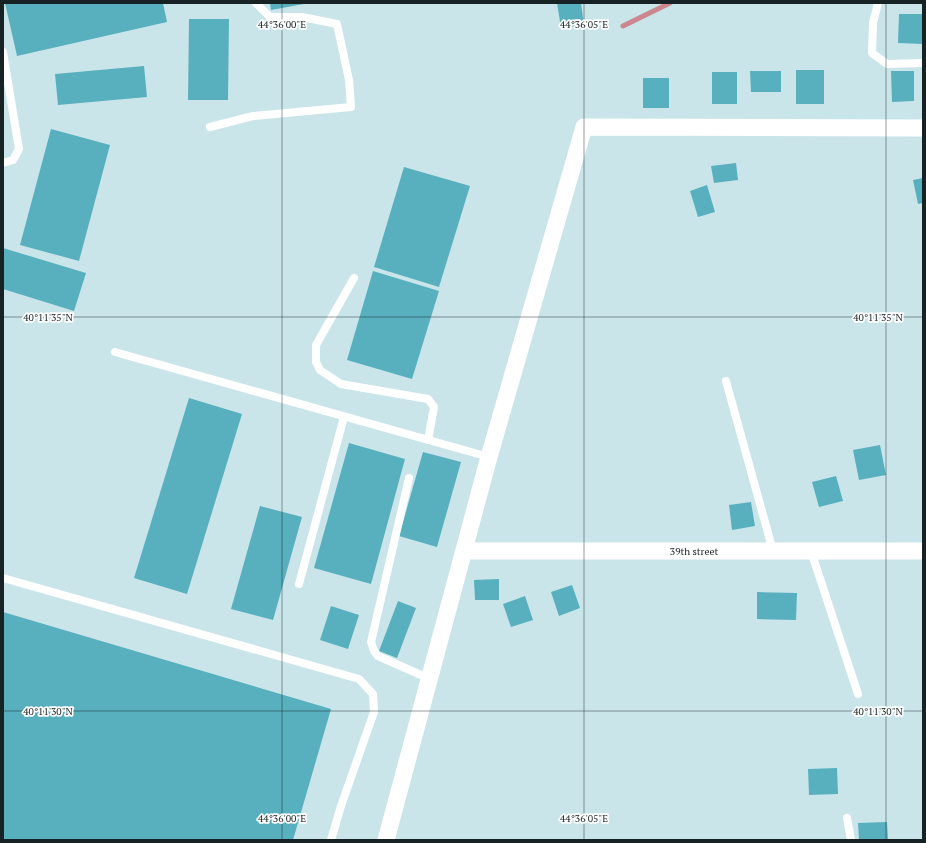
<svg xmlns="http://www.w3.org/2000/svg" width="926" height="843" viewBox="0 0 926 843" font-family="'PT Serif',serif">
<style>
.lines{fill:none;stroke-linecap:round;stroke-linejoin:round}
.stream{stroke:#cc868e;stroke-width:5}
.building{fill:#58b0be}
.lane{stroke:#fff;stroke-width:8}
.street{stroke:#fff;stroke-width:17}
.ticks{fill:none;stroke:#172224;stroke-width:1;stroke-opacity:0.45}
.labels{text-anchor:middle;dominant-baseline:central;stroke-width:3.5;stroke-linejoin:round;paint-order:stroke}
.street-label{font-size:10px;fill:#172224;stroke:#fff}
.ticks-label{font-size:10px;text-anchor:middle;fill:#172224;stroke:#fff;stroke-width:3.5;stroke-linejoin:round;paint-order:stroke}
</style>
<rect width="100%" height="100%" fill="#c9e5ea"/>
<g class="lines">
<path class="stream" d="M 623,26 L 670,3"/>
</g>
<g class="building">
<path d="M 5,3 L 163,3 L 167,22 L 17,56 Z"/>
<path d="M 270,3 L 304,3 L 304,4 L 271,10 Z"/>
<path d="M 557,3 L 581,3 L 584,25 L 561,28 Z"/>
<path d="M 899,14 L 923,14 L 923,44 L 898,43 Z"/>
<path d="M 189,19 L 229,19 L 228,100 L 188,100 Z"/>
<path d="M 144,66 L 147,97 L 58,105 L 55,74 Z"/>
<rect x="796" y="70" width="28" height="34"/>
<path d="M 750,71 L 781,71 L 781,92 L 751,92 Z"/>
<path d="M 891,71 L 914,71 L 914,101 L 892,102 Z"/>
<rect x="712" y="72" width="25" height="32"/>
<rect x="643" y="78" width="26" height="30"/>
<path d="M 51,129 L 110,145 L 79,261 L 20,245 Z"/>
<path d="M 736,163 L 738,180 L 714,183 L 711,166 Z"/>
<path d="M 404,167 L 470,186 L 439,287 L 374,267 Z"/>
<path d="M 923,178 L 923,203 L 918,204 L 913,180 Z"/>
<path d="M 707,185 L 715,212 L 698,217 L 690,191 Z"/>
<path d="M 3,248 L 86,273 L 74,311 L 3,289 Z"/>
<path d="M 373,271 L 439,291 L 412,379 L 347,360 Z"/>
<path d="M 189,398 L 242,414 L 187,594 L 134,578 Z"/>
<path d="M 349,443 L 405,459 L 371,584 L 314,568 Z"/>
<path d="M 880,445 L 886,475 L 859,480 L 853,450 Z"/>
<path d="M 423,452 L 461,462 L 437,547 L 399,536 Z"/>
<path d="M 836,476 L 843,501 L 819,507 L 812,482 Z"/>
<path d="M 751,502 L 755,526 L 732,530 L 729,505 Z"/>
<path d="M 260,506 L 302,517 L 273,620 L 231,609 Z"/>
<path d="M 499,579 L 499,600 L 475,600 L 474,580 Z"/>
<path d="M 572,585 L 580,608 L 559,616 L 551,592 Z"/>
<path d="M 757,592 L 797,593 L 796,620 L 757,619 Z"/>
<path d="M 525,596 L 533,620 L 511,627 L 503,604 Z"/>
<path d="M 398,601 L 416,608 L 397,658 L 379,651 Z"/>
<path d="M 331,606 L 359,615 L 348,649 L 320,640 Z"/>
<path d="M 3,612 L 331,709 L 293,840 L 3,840 Z"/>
<path d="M 837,768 L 838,794 L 809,795 L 808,769 Z"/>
<path d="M 887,822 L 888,840 L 859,840 L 858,823 Z"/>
</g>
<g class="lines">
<g class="lane">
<path d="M 878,3 L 873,23 L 872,53 L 887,64 L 923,63"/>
<path d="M 3,52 L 19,149 L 13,160 L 3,163"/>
<path d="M 210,127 L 253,116 L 351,107 L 349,80 L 337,24 L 302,17 L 270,17 L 256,3"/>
<path d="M 354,278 L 316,345 L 316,362 L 320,370 L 341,384 L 428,399 L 434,407 L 428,440"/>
<path d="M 115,352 L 489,457"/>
<path d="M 726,381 L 773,551"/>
<path d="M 409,478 L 371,642 L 374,651 L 378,656 L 430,679"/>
<path d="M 811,551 L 858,694"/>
<path d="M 3,578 L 359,679 L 373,694 L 374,712 L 341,806 L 331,840"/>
<path d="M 299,584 L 344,417"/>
<path d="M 847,818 L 851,840"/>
</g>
<g class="street">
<path id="s1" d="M 464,551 L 923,551"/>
<path d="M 386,840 L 489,457 L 584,127 L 923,128"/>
</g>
</g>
<path class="ticks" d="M 282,3 L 282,840M 584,3 L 584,840M 886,3 L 886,840M 3,317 L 923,317M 3,711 L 923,711"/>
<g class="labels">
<g class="street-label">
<text stroke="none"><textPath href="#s1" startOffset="230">39th street</textPath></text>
</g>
</g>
<g class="ticks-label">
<text x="282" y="28">44°36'00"E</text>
<text x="584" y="28">44°36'05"E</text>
<text x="48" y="321">40°11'35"N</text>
<text x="878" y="321">40°11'35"N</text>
<text x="48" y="715">40°11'30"N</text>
<text x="878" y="715">40°11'30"N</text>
<text x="282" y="822">44°36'00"E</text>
<text x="584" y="822">44°36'05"E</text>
</g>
<rect width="926" height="843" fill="none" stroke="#172224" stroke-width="8"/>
</svg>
